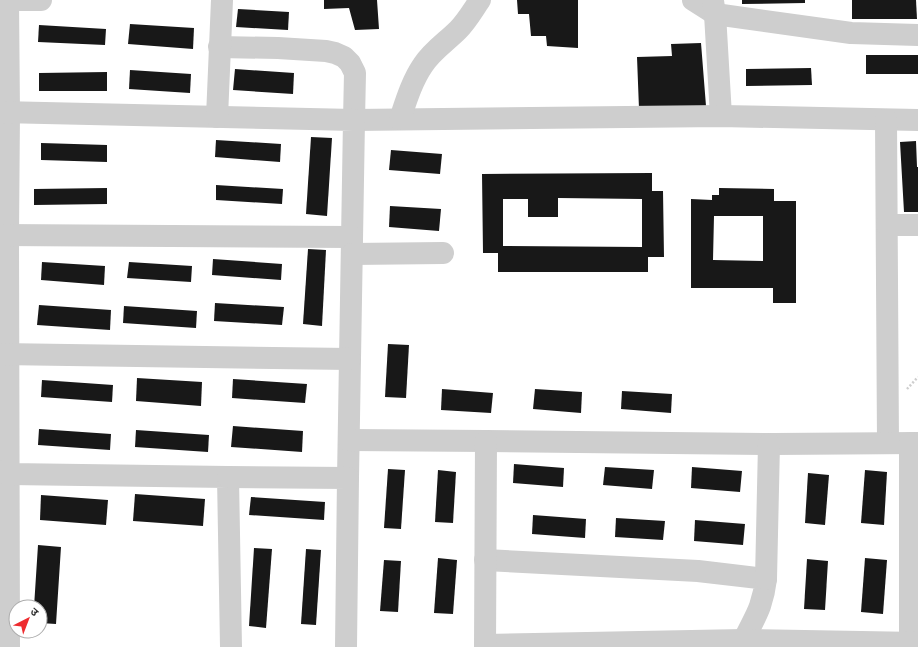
<svg xmlns="http://www.w3.org/2000/svg" width="918" height="647" viewBox="0 0 918 647" font-family="'Work Sans','Noto Sans Devanagari',sans-serif">
<style>
.building{fill:#181818;fill-rule:evenodd}
.lines{fill:none;stroke-linecap:round;stroke-linejoin:round}
.path{stroke:#cecece;stroke-width:2.5;stroke-dasharray:2 2;stroke-linecap:butt}
.minor{stroke:#cecece;stroke-width:22}
</style>
<rect width="100%" height="100%" fill="#fff"/>
<g class="building">
<path d="M 324,0 L 377,0 L 379,29 L 355,30 L 349,8 L 324,9 Z"/>
<path d="M 517,0 L 578,0 L 578,48 L 547,46 L 546,36 L 531,36 L 529,14 L 518,14 Z"/>
<path d="M 742,0 L 805,0 L 805,3 L 742,4 Z"/>
<path d="M 852,0 L 916,0 L 917,19 L 852,19 Z"/>
<path d="M 238,9 L 289,12 L 288,30 L 236,27 Z"/>
<path d="M 130,24 L 194,28 L 193,49 L 128,44 Z"/>
<path d="M 39,25 L 106,29 L 105,45 L 38,42 Z"/>
<path d="M 701,43 L 706,106 L 639,109 L 637,57 L 672,56 L 671,44 Z"/>
<rect x="866" y="55" width="52" height="19"/>
<path d="M 811,68 L 812,85 L 746,86 L 746,69 Z"/>
<path d="M 235,69 L 294,73 L 293,94 L 233,90 Z"/>
<path d="M 130,70 L 191,74 L 190,93 L 129,89 Z"/>
<path d="M 107,72 L 107,91 L 39,91 L 39,73 Z"/>
<path d="M 311,137 L 332,138 L 327,216 L 306,214 Z"/>
<path d="M 216,140 L 281,144 L 280,162 L 215,157 Z"/>
<path d="M 916,141 L 917,167 L 918,167 L 918,212 L 904,212 L 900,142 Z"/>
<path d="M 41,143 L 107,145 L 107,162 L 41,160 Z"/>
<path d="M 391,150 L 442,154 L 440,174 L 389,170 Z"/>
<path d="M 652,173 L 652,191 L 663,191 L 664,257 L 648,257 L 648,272 L 498,272 L 498,253 L 483,253 L 482,174 ZM 558,198 L 642,199 L 642,247 L 503,246 L 503,199 L 528,199 L 528,217 L 558,217 Z"/>
<path d="M 216,185 L 283,189 L 282,204 L 216,200 Z"/>
<path d="M 107,188 L 107,204 L 34,205 L 34,189 Z"/>
<path d="M 719,188 L 774,189 L 774,201 L 796,201 L 796,303 L 773,303 L 773,288 L 691,288 L 691,199 L 712,200 L 712,195 L 719,195 ZM 714,216 L 763,216 L 763,261 L 713,260 Z"/>
<path d="M 390,206 L 441,209 L 439,231 L 389,227 Z"/>
<path d="M 308,249 L 326,250 L 322,326 L 303,324 Z"/>
<path d="M 213,259 L 282,264 L 281,280 L 212,275 Z"/>
<path d="M 42,262 L 105,266 L 104,285 L 41,280 Z"/>
<path d="M 129,262 L 192,266 L 191,282 L 127,278 Z"/>
<path d="M 215,303 L 284,307 L 282,325 L 214,321 Z"/>
<path d="M 39,305 L 111,310 L 110,330 L 37,325 Z"/>
<path d="M 124,306 L 197,311 L 196,328 L 123,323 Z"/>
<path d="M 388,344 L 409,345 L 406,398 L 385,397 Z"/>
<path d="M 137,378 L 202,382 L 201,406 L 136,401 Z"/>
<path d="M 233,379 L 307,384 L 305,403 L 232,398 Z"/>
<path d="M 42,380 L 113,385 L 112,402 L 41,397 Z"/>
<path d="M 442,389 L 493,393 L 491,413 L 441,410 Z"/>
<path d="M 535,389 L 582,392 L 581,413 L 533,409 Z"/>
<path d="M 622,391 L 672,394 L 671,413 L 621,409 Z"/>
<path d="M 233,426 L 303,431 L 302,452 L 231,447 Z"/>
<path d="M 39,429 L 111,434 L 110,450 L 38,445 Z"/>
<path d="M 136,430 L 209,435 L 208,452 L 135,447 Z"/>
<path d="M 514,464 L 564,468 L 563,487 L 513,483 Z"/>
<path d="M 605,467 L 654,470 L 652,489 L 603,485 Z"/>
<path d="M 692,467 L 742,471 L 740,492 L 691,488 Z"/>
<path d="M 388,469 L 405,470 L 401,529 L 384,528 Z"/>
<path d="M 438,470 L 456,472 L 453,523 L 435,522 Z"/>
<path d="M 865,470 L 887,472 L 884,525 L 861,523 Z"/>
<path d="M 808,473 L 829,475 L 825,525 L 805,523 Z"/>
<path d="M 135,494 L 205,499 L 203,526 L 133,521 Z"/>
<path d="M 41,495 L 108,500 L 106,525 L 40,520 Z"/>
<path d="M 251,497 L 325,502 L 324,520 L 249,515 Z"/>
<path d="M 533,515 L 586,519 L 585,538 L 532,534 Z"/>
<path d="M 616,518 L 665,521 L 663,540 L 615,537 Z"/>
<path d="M 695,520 L 745,524 L 743,545 L 694,541 Z"/>
<path d="M 38,545 L 61,547 L 56,624 L 40,623 L 40,607 L 34,607 Z"/>
<path d="M 254,548 L 272,549 L 266,628 L 249,626 Z"/>
<path d="M 306,549 L 321,550 L 316,625 L 301,624 Z"/>
<path d="M 438,558 L 457,560 L 453,614 L 434,613 Z"/>
<path d="M 865,558 L 887,560 L 883,614 L 861,612 Z"/>
<path d="M 807,559 L 828,561 L 825,610 L 804,609 Z"/>
<path d="M 384,560 L 401,561 L 398,612 L 380,611 Z"/>
</g>
<g class="lines">
<path class="path" d="M 907,389 L 918,377"/>
<g class="minor">
<path d="M 8,0 L 9,112 L 8,235 L 9,647"/>
<path d="M 8,0 L 41,0"/>
<path d="M 693,0 L 715,14 L 851,33 L 918,35"/>
<path d="M 713,1 L 715,14 L 721,116"/>
<path d="M 219,47 L 278,48 L 326,51 L 335,53 L 344,57 L 350,63 L 355,73 L 354,120 L 721,116 L 918,120"/>
<path d="M 0,112 L 354,120 L 348,478"/>
<path d="M 217,117 L 222,0"/>
<path d="M 400,119 C 406,101 412,81 423,65 C 432,51 446,42 458,30 C 467,21 473,10 480,0"/>
<path d="M 886,120 L 888,443"/>
<path d="M 887,225 L 918,225"/>
<path d="M 0,235 L 352,237"/>
<path d="M 352,254 L 443,253"/>
<path d="M 0,354 L 350,359"/>
<path d="M 349,440 L 486,441 L 773,444 L 918,443"/>
<path d="M 910,443 L 910,643"/>
<path d="M 0,471 L 9,474 L 228,477 L 231,647"/>
<path d="M 228,477 L 348,478 L 346,647"/>
<path d="M 485,560 L 698,571 L 766,579 C 765,588 763,597 760,606 C 755,620 746,633 741,647"/>
<path d="M 766,579 L 769,444"/>
<path d="M 485,645 L 744,640 L 918,643"/>
<path d="M 485,647 L 486,441"/>
</g>
</g>
<g transform="translate(28 619) rotate(42)"><circle r="19" fill="#ffffff" stroke="#adadad"/>
<path d="M0-3L7 15L0 10L-7 15Z" fill="#ee2c2f"/>
<text y="-6" font-size="11" font-weight="bold" text-anchor="middle" fill="#313131">उ</text>
</g>
</svg>
